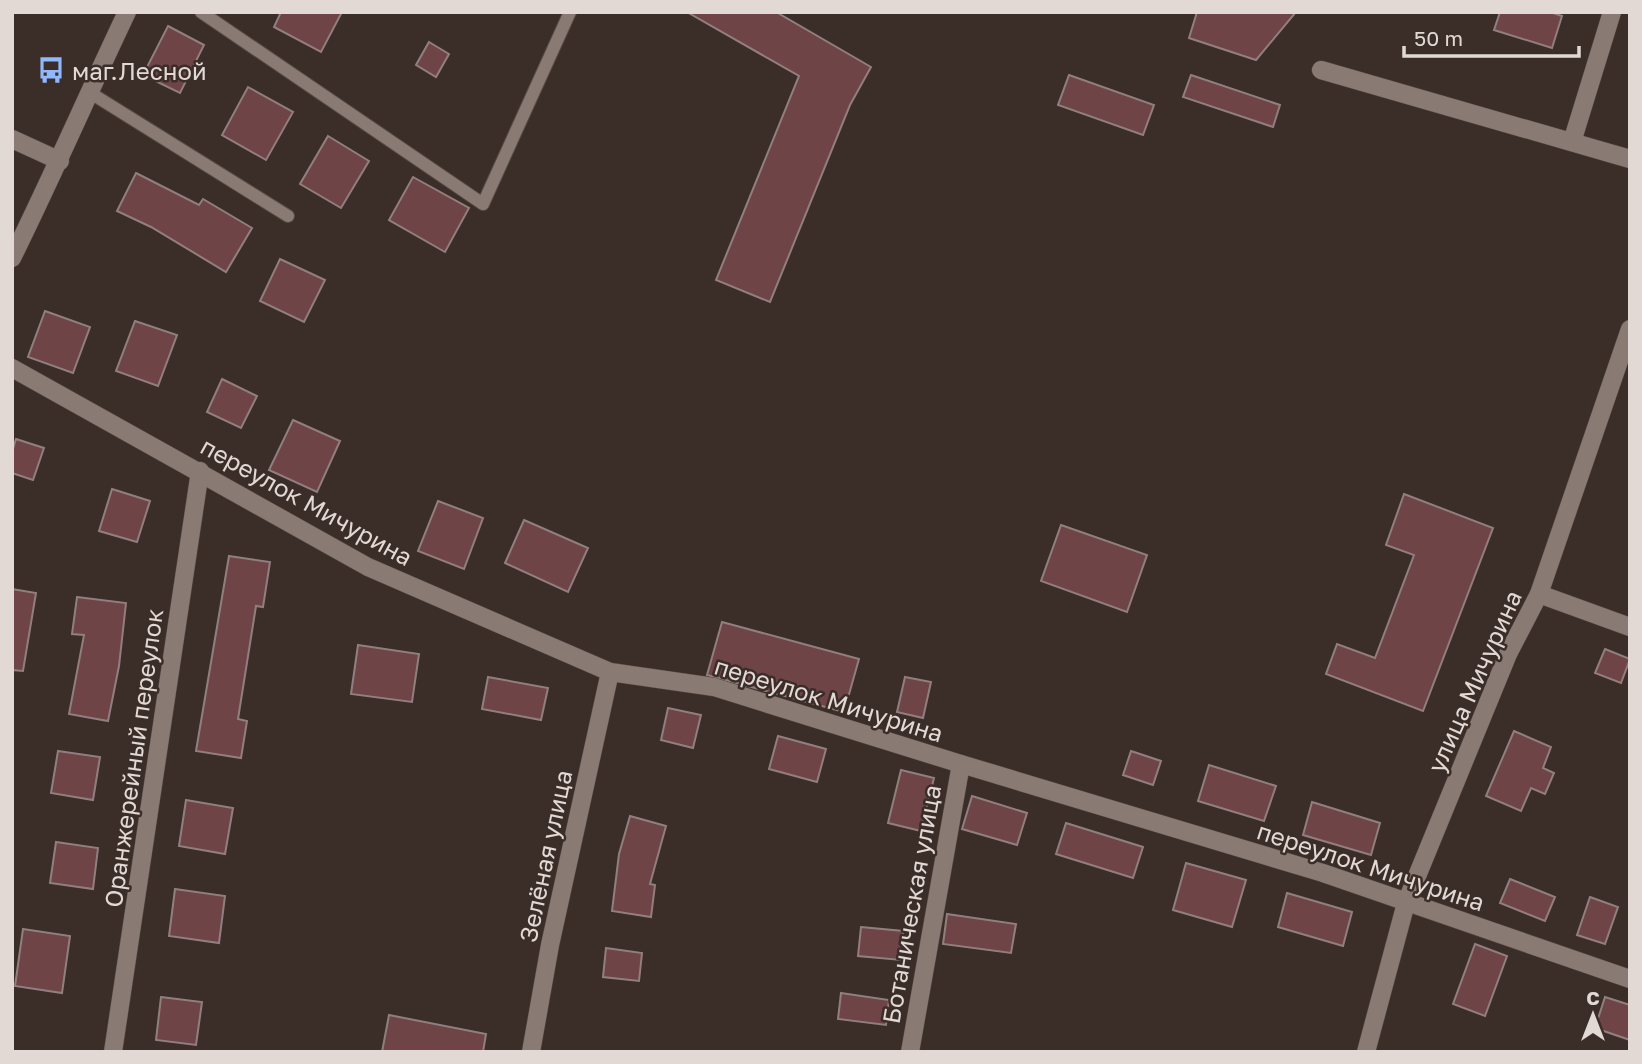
<svg xmlns="http://www.w3.org/2000/svg" width="1642" height="1064" viewBox="0 0 1642 1064" font-family="'Golos Text',sans-serif">
<style>
.building{fill:#6e4447;stroke:#917f80;stroke-width:2}
.lines{fill:none;stroke-linecap:round;stroke-linejoin:round}
.service-casing{stroke:#574c47;stroke-width:14}
.minor-casing{stroke:#574c47;stroke-width:19}
.tertiary-casing{stroke:#574c47;stroke-width:19}
.service{stroke:#8a7a74;stroke-width:12}
.minor{stroke:#8a7a74;stroke-width:18}
.tertiary{stroke:#8a7a74;stroke-width:18}
.labels{text-anchor:middle;dominant-baseline:central;stroke-width:5;stroke-linejoin:round;paint-order:stroke}
.poi-label{font-size:24px;fill:#e2d9d5;stroke:#3b2d28;text-anchor:start}
.street-label{font-size:24px;fill:#e2d9d5;stroke:#3b2d28}
</style>
<rect width="100%" height="100%" fill="#3b2d28"/>
<g class="building">
<path d="M 281,12 L 342,12 L 321,52 L 274,27 Z"/>
<path d="M 687,12 L 776,12 L 871,67 L 850,105 L 770,302 L 716,280 L 799,76 Z"/>
<path d="M 1197,12 L 1296,12 L 1256,60 L 1189,38 Z"/>
<path d="M 1500,12 L 1550,12 L 1562,16 L 1552,48 L 1494,30 Z"/>
<path d="M 168,26 L 204,45 L 180,93 L 143,75 Z"/>
<path d="M 429,42 L 449,54 L 436,77 L 416,65 Z"/>
<path d="M 1069,75 L 1154,105 L 1143,135 L 1058,105 Z"/>
<path d="M 1191,75 L 1280,105 L 1273,127 L 1183,97 Z"/>
<path d="M 248,87 L 293,112 L 266,160 L 222,135 Z"/>
<path d="M 328,136 L 369,161 L 341,208 L 300,184 Z"/>
<path d="M 136,173 L 199,205 L 203,199 L 252,228 L 226,272 L 151,227 L 117,211 Z"/>
<path d="M 413,177 L 469,208 L 445,252 L 389,220 Z"/>
<path d="M 280,259 L 325,280 L 304,322 L 260,301 Z"/>
<path d="M 45,311 L 90,327 L 73,373 L 28,357 Z"/>
<path d="M 135,321 L 177,335 L 158,386 L 116,371 Z"/>
<path d="M 222,379 L 257,396 L 241,428 L 207,412 Z"/>
<path d="M 293,420 L 340,441 L 317,492 L 269,470 Z"/>
<path d="M 16,439 L 44,448 L 33,480 L 12,473 L 12,452 Z"/>
<path d="M 112,489 L 150,501 L 137,542 L 99,531 Z"/>
<path d="M 1404,494 L 1493,528 L 1423,711 L 1326,674 L 1337,644 L 1375,658 L 1414,555 L 1386,545 Z"/>
<path d="M 438,501 L 483,518 L 464,569 L 418,551 Z"/>
<path d="M 524,520 L 588,548 L 568,592 L 505,563 Z"/>
<path d="M 1061,525 L 1147,555 L 1127,612 L 1041,581 Z"/>
<path d="M 229,556 L 270,562 L 263,607 L 256,606 L 238,719 L 247,721 L 241,758 L 196,751 Z"/>
<path d="M 12,589 L 36,593 L 23,671 L 12,670 Z"/>
<path d="M 77,597 L 126,603 L 119,666 L 108,721 L 69,714 L 84,635 L 72,634 Z"/>
<path d="M 722,622 L 859,659 L 844,712 L 707,675 Z"/>
<path d="M 358,645 L 419,654 L 412,702 L 351,694 Z"/>
<path d="M 1605,649 L 1630,659 L 1621,683 L 1595,673 Z"/>
<path d="M 488,677 L 548,688 L 541,720 L 482,709 Z"/>
<path d="M 905,677 L 931,682 L 923,718 L 897,712 Z"/>
<path d="M 668,708 L 701,715 L 693,748 L 661,740 Z"/>
<path d="M 1514,731 L 1551,747 L 1543,768 L 1554,773 L 1545,794 L 1531,788 L 1521,811 L 1486,796 Z"/>
<path d="M 778,736 L 826,749 L 817,782 L 769,769 Z"/>
<path d="M 58,751 L 100,757 L 93,800 L 51,793 Z"/>
<path d="M 1131,751 L 1161,761 L 1153,785 L 1123,775 Z"/>
<path d="M 1209,765 L 1276,786 L 1264,821 L 1198,801 Z"/>
<path d="M 901,770 L 934,778 L 921,831 L 888,823 Z"/>
<path d="M 972,796 L 1027,813 L 1017,845 L 962,829 Z"/>
<path d="M 186,800 L 233,808 L 225,854 L 179,846 Z"/>
<path d="M 1312,802 L 1380,823 L 1371,855 L 1303,835 Z"/>
<path d="M 630,816 L 666,826 L 650,884 L 655,885 L 651,917 L 612,911 L 619,854 Z"/>
<path d="M 1066,823 L 1143,847 L 1133,878 L 1056,854 Z"/>
<path d="M 56,842 L 98,848 L 93,889 L 50,883 Z"/>
<path d="M 1186,863 L 1246,880 L 1232,927 L 1173,910 Z"/>
<path d="M 1510,879 L 1555,897 L 1545,921 L 1500,903 Z"/>
<path d="M 175,889 L 225,896 L 219,943 L 169,936 Z"/>
<path d="M 1287,893 L 1352,912 L 1343,946 L 1278,927 Z"/>
<path d="M 1590,897 L 1618,907 L 1605,944 L 1577,935 Z"/>
<path d="M 947,914 L 1016,924 L 1011,953 L 943,944 Z"/>
<path d="M 861,927 L 903,931 L 901,960 L 858,956 Z"/>
<path d="M 23,929 L 70,936 L 62,993 L 15,986 Z"/>
<path d="M 1475,944 L 1507,956 L 1485,1016 L 1453,1004 Z"/>
<path d="M 606,948 L 642,953 L 639,981 L 603,977 Z"/>
<path d="M 841,993 L 889,1000 L 886,1025 L 838,1019 Z"/>
<path d="M 161,997 L 202,1002 L 196,1045 L 156,1040 Z"/>
<path d="M 1605,997 L 1630,1005 L 1630,1040 L 1595,1028 Z"/>
<path d="M 389,1015 L 486,1034 L 483,1052 L 382,1052 Z"/>
</g>
<g class="lines">
<defs>
<g id="service">
<path d="M 201,12 L 483,204 L 570,12"/>
<path d="M 89,92 L 288,216"/>
</g>
<g id="minor">
<path d="M 1321,70 L 1630,159"/>
<path d="M 12,139 L 60,161"/>
<path d="M 1572,142 L 1612,12"/>
<path d="M 12,368 L 368,567 L 610,672 L 714,687 L 961,764 L 1323,873 L 1630,979"/>
<path d="M 1539,594 L 1630,627"/>
<path d="M 113,1052 L 200,471"/>
<path d="M 531,1052 L 550,945 L 610,672"/>
<path d="M 910,1052 L 961,764"/>
<path d="M 1366,1052 L 1406,903 L 1508,654 L 1539,594 L 1630,329"/>
</g>
<path id="tertiary" d="M 12,258 C 52,177 88,94 127,12"/>
</defs>
<use href="#service" class="service-casing"/>
<use href="#minor" class="minor-casing"/>
<use href="#tertiary" class="tertiary-casing"/>
<use href="#service" class="service"/>
<use href="#minor" class="minor"/>
<use href="#tertiary" class="tertiary"/>
</g>
<defs>
<symbol id="bus-bare" viewBox="-9 -9 18 18"><path d="M-5-6H5V4H4V6H2V4H-2V6H-4V4H-5ZM-3.5-4V0h7V-4ZM-3.5 1.2v1.5H-2V1.2ZM2 1.2v1.5H3.5V1.2Z" fill="#91b8fd" stroke="#3b2d28" stroke-width="2.5" paint-order="stroke"/></symbol>
</defs>
<g fill-rule="evenodd">
<use href="#bus-bare" x="32" y="51" width="38" height="38"/>
</g>
<g class="labels">
<g class="poi-label">
<text x="72" y="70">маг.Лесной</text>
</g>
<g class="street-label">
<text transform="translate(307 501) rotate(29)">переулок Мичурина</text>
<text transform="translate(1474 681) rotate(-66)">улица Мичурина</text>
<text transform="translate(829 699) rotate(17)">переулок Мичурина</text>
<text transform="translate(133 758) rotate(-82)">Оранжерейный переулок</text>
<text transform="translate(545 856) rotate(-78)">Зелёная улица</text>
<text transform="translate(1371 866) rotate(18)">переулок Мичурина</text>
<text transform="translate(911 904) rotate(-80)">Ботаническая улица</text>
</g>
</g>
<rect width="1642" height="1064" fill="none" stroke="#e2d9d5" stroke-width="28"/>
<g transform="translate(1593 1015)" stroke="#3b2d28" stroke-width="5" paint-order="stroke">
<path d="M0-5L12 26L0 18L-12 26Z" fill="#e2d9d5"/>
<text y="-10" font-size="19" font-weight="bold" text-anchor="middle" fill="#e2d9d5">С</text>
</g>
<path d="M1404 46v10h175v-10" fill="none" stroke="#e2d9d5" stroke-width="3.5"/>
<text x="1414" y="46" font-size="21" fill="#e2d9d5" stroke="#3b2d28" stroke-width="5" paint-order="stroke">50 m</text>
</svg>
